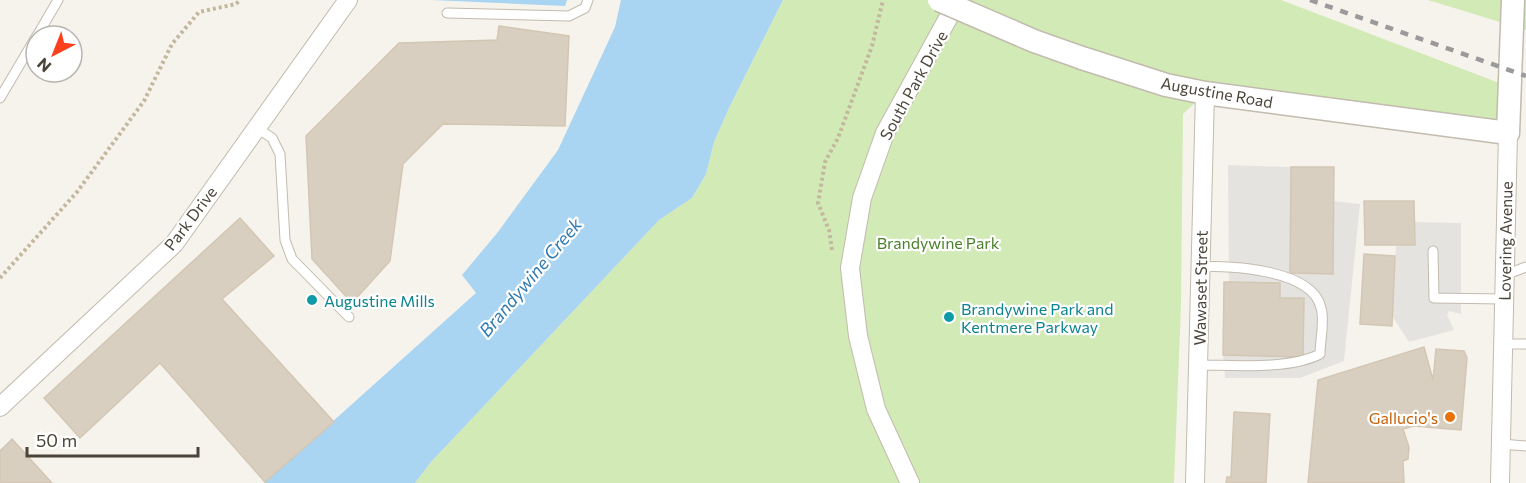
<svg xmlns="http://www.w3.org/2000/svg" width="1526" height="483" viewBox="0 0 1526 483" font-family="Commissioner,sans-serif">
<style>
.green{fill:#d2eab5}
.parking{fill:#e5e3e0}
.water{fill:#a9d4f2}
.building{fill:#d8cfc1;stroke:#d3c7b4;stroke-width:1.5}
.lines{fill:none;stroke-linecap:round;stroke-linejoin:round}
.service-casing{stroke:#c2bbae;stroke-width:11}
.minor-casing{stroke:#c2bbae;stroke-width:20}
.tertiary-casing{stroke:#c2bbae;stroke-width:25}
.path{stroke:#c4b79f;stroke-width:4;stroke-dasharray:3 3;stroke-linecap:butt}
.service{stroke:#fff;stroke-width:9}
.minor{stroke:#fff;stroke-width:18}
.tertiary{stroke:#fff;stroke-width:22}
.rail{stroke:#9a9a9a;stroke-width:4.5;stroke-dasharray:8 8;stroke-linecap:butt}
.tertiary-bridge-casing{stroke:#c2bbae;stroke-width:25;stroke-linecap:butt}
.tertiary-bridge{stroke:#fff;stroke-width:22}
.culture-dot{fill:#0f9aa8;stroke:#fff;stroke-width:2}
.food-dot{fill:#e8710a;stroke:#fff;stroke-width:2}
.labels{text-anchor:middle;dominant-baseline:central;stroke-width:4.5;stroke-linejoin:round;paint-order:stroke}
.street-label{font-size:16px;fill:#4b4439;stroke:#fff}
.park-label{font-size:16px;fill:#4a7f2a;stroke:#fff}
.culture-label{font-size:16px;fill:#0d838f;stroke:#fff;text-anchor:start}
.food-label{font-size:16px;fill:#c56008;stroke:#fff;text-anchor:end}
.water-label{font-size:18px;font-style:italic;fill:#2e7ab2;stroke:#fff}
</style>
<rect width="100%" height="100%" fill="#f6f3ec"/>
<g class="green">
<path d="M 783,0 L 1281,0 L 1510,87 L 1508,133 L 1205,93 L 1183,114 L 1181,305 L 1174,483 L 415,483 L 431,462 L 659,220 L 692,198 L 706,174 L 714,142 L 729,108 Z"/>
<path d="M 1428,0 L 1526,0 L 1526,30 Z"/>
</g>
<g class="parking">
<path d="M 1228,165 L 1291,167 L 1290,273 L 1332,274 L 1333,201 L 1360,204 L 1344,361 L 1300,378 L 1225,378 L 1223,355 L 1303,356 L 1304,298 L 1280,298 L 1280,283 L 1229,282 Z"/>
<path d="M 1415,222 L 1461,223 L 1461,314 L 1449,311 L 1447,315 L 1454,330 L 1409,342 L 1392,316 L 1396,245 L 1415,245 Z"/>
</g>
<g class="water">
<path d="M 432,0 L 567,0 L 565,6 Z"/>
<path d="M 621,0 L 783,0 L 729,108 L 714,142 L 706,174 L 692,198 L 659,220 L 431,462 L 415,483 L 264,483 L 476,293 L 462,275 L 498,232 L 558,150 L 615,27 Z"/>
</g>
<g class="building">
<path d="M 499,26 L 569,36 L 565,126 L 443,124 L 403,164 L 390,261 L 352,303 L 312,259 L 306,136 L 399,43 L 497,40 Z"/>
<path d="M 1291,167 L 1334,167 L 1333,274 L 1290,273 Z"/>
<path d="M 1364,201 L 1414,201 L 1415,245 L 1365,245 Z"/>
<path d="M 240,218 L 274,256 L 222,299 L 334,422 L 265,482 L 160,363 L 80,438 L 44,398 Z"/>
<path d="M 1364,254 L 1395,256 L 1392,326 L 1360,324 Z"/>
<path d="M 1224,282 L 1280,283 L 1280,298 L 1304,298 L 1303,357 L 1223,355 Z"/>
<path d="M 1424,347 L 1433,380 L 1436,349 L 1464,351 L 1467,358 L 1461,430 L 1414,426 L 1403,429 L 1409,447 L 1408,459 L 1403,461 L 1404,483 L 1308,483 L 1318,380 Z"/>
<path d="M 1234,412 L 1270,414 L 1266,483 L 1226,483 L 1227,477 L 1231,477 Z"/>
<path d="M 12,439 L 52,483 L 0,483 L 0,451 Z"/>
</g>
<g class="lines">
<defs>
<g id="service">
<path d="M 447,13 L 569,16 L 585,8 L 588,0"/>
<path d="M 37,36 L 58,0"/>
<path d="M 0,98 L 36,37"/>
<path d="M 257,128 L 272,138 L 280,154 L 285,240 L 292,259 L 349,317"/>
<path d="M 1433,251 L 1434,298 L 1504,299"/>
<path d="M 1505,275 L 1526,267"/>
<path d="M 1503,344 L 1526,344"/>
<path d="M 1198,365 C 1233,365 1289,370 1320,354 C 1320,340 1325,321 1321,308 C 1313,270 1232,265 1201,267"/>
<path d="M 1501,444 L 1526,446"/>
</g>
<g id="minor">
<path d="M 0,407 L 174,244 L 348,0"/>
<path d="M 910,483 L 876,409 L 858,336 L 850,268 L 862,198 L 885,133 L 958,0"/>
<path d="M 1195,483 L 1205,93"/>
<path d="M 1500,483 L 1508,133"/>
</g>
<path id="tertiary" d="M 1082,58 L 1166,85 L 1205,93 L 1508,133 L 1513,0"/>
</defs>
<use href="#service" class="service-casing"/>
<use href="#minor" class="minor-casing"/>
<use href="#tertiary" class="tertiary-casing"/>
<g class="path">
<path d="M 832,250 L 829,230 L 818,203 L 825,162 L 838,138 L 872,46 L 883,0"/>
<path d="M 0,278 L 77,192 L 144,101 L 172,44 L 199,12 L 236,4 L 240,0"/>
</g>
<use href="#service" class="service"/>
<use href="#minor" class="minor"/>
<use href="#tertiary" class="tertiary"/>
<path class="rail" d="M 1310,0 L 1526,76"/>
<defs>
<path id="tertiary-bridge" d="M 939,0 L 1034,41 L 1082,58"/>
</defs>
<use href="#tertiary-bridge" class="tertiary-bridge-casing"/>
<use href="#tertiary-bridge" class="tertiary-bridge"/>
</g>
<g class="culture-dot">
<circle cx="312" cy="300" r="6"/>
<circle cx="949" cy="317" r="6"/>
</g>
<circle class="food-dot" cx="1450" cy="417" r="6"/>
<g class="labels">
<g class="street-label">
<text transform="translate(913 85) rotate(-61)">South Park Drive</text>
<text transform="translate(1217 92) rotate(10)">Augustine Road</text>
<text transform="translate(190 218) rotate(-53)">Park Drive</text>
<text transform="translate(1505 241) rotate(-89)">Lovering Avenue</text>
<text transform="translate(1200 288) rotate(-89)">Wawaset Street</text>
</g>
<g class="park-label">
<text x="938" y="242">Brandywine Park</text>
</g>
<g class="culture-label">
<text x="324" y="300">Augustine Mills</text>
<text x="961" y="308">Brandywine Park and<tspan x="961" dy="18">Kentmere Parkway</tspan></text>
</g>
<g class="food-label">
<text x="1438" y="417">Gallucio's</text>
</g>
<g class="water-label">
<text transform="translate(530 277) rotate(-50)">Brandywine Creek</text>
</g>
</g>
<g transform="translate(54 54) rotate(222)"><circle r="28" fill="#ffffff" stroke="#b7b4b0" stroke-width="1.5"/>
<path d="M0-4.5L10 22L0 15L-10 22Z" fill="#fc3f1d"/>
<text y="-9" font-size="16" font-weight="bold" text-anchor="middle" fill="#4b4439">N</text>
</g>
<path d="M27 447v9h171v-9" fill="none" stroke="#4b4439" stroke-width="3"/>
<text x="36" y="447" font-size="18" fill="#4b4439" stroke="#ffffff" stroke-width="4.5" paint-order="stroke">50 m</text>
</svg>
